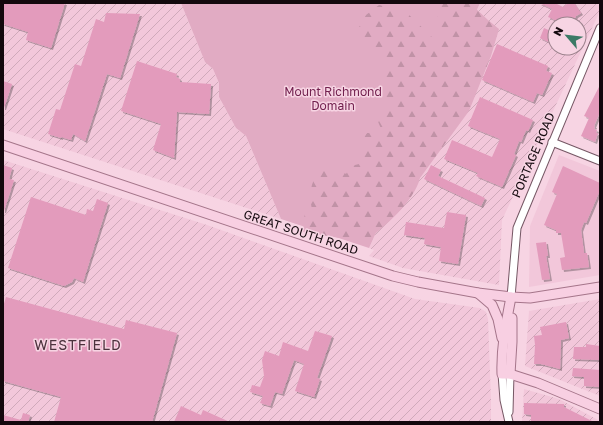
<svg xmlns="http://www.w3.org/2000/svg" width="603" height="425" viewBox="0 0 603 425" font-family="'Golos Text',sans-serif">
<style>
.built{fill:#f2c7da}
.industrial{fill:url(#industrial-furrows);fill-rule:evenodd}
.green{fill:#e1abc3}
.forest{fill:url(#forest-firs)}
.building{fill:#e39bbc;filter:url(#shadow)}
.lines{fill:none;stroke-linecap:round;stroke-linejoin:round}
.minor-casing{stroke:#755764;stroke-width:9}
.major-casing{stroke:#a5758a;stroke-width:11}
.minor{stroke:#fff;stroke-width:7}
.major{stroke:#f8cfe2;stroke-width:9}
.labels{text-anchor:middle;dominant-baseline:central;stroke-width:3;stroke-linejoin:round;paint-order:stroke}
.park-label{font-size:12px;fill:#72204e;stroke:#f7d4e3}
.street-label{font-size:12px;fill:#13080d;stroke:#f7d4e3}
.quarter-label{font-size:14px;letter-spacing:1px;fill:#4d323e;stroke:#f7d4e3}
</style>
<defs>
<pattern id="industrial-furrows" width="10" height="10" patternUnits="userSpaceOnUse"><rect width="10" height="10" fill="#f2c7da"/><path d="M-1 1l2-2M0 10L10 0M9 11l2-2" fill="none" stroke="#cfa9ba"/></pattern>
<pattern id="forest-firs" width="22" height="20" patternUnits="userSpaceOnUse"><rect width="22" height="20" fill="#e1abc3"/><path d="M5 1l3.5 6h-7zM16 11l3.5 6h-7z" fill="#c092a6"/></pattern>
<filter id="shadow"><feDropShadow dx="2" dy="2" stdDeviation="0" flood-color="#0004"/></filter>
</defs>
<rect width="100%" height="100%" fill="#f7d4e3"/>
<path class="built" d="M 559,155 L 600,171 L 600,275 L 529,287 L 530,226 Z"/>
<g class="industrial">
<path d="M 3,3 L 139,3 L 143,4 L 144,3 L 181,3 L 205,62 L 213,69 L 219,83 L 219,97 L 236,128 L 246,136 L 281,219 L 3,129 Z"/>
<path d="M 480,3 L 595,3 L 600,5 L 600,11 L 502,220 L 499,285 L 403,268 L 369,256 L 374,250 L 369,248 ZM 555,24 L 579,24 L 579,48 L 555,48 Z"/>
<path d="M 3,160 L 207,225 L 415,299 L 480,308 L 486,312 L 488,319 L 491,400 L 491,422 L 3,422 Z"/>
<path d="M 600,299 L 600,396 L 525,366 L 529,311 Z"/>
<path d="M 524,389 L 559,399 L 600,421 L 600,422 L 522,422 Z"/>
</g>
<path class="green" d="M 181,3 L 480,3 L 369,248 L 281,219 L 246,136 L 236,128 L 219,97 L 219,83 L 213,69 L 205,62 Z"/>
<path class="forest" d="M 435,3 L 473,3 L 472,5 L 488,20 L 499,29 L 491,56 L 469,111 L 420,178 C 414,202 384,227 365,242 L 303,232 L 305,211 L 312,210 C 309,193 310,185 319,170 L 337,167 L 346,174 L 351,166 L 359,164 L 365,148 L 362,140 L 367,133 L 383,133 L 375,115 L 386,104 L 385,68 L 358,29 L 366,15 L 379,5 L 404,10 L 436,41 L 442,42 Z"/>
<g class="building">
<path d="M 3,3 L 65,3 L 51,48 L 26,40 L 28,32 L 3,24 Z"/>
<path d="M 539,3 L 555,3 L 563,7 L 568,3 L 574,3 L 581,13 L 576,16 L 572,24 L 564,24 L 548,17 L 552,9 Z"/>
<path d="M 106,13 L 140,14 L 120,78 L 107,74 L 85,141 L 73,134 L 71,140 L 61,137 L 61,138 L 48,134 L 56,109 L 60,110 L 75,64 L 81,66 L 96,19 L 104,22 Z"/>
<path d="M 544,28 L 555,33 L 555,45 L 540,38 Z"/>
<path d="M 497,44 L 548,66 L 546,71 L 552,73 L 542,95 L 537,93 L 533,102 L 482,80 Z"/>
<path d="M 137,61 L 177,74 L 176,77 L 180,79 L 180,82 L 211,84 L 209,114 L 177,112 L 174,158 L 153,150 L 161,124 L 121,111 Z"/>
<path d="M 3,81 L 12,84 L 4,108 L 3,108 Z"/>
<path d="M 600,85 L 600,112 L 594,126 L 595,126 L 594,129 L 597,130 L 596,133 L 598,133 L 595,142 L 581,136 L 589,118 L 584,116 Z"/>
<path d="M 480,97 L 533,120 L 528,131 L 526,130 L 521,142 L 519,141 L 514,154 L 516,155 L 502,187 L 476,176 L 478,173 L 444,159 L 452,140 L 492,157 L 500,139 L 468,126 Z"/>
<path d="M 3,165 L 12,168 L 9,179 L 14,180 L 4,211 L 3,211 Z"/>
<path d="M 431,165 L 441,170 L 438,176 L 485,198 L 481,206 L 424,179 Z"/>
<path d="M 563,166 L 600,183 L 600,190 L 586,223 L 584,222 L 581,230 L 584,253 L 587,253 L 589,267 L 562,270 L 560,258 L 565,257 L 561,233 L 556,233 L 556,230 L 544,225 L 557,194 L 552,192 Z"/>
<path d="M 31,197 L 86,215 L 87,209 L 93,211 L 97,199 L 108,203 L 83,282 L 74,278 L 72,282 L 64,286 L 8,268 Z"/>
<path d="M 447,212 L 466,215 L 458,264 L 439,261 L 441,247 L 424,244 L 425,238 L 404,235 L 406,222 L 444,228 Z"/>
<path d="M 546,242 L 548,256 L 546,256 L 550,279 L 542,280 L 536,243 Z"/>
<path d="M 6,297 L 124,329 L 126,320 L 177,333 L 152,422 L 54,422 L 61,397 L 3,381 L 3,307 Z"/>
<path d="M 566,322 L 569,338 L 561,340 L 560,369 L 541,364 L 534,364 L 535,345 L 534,336 L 542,335 L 540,327 Z"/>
<path d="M 315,331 L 332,336 L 317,378 L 320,379 L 314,397 L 295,391 L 304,364 L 294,360 L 282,394 L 275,392 L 270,406 L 260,403 L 263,396 L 250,392 L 252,385 L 260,387 L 264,376 L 262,360 L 265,351 L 279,356 L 283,342 L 308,351 Z"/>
<path d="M 586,344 L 600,346 L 600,360 L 573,359 L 574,347 L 586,347 Z"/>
<path d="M 573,368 L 600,370 L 600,387 L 584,386 L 584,377 L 572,376 Z"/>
<path d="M 524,403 L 564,404 L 564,407 L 594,422 L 531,422 L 531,415 L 524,414 Z"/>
<path d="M 181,406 L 201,415 L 203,410 L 230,422 L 174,422 Z"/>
<path d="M 23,413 L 30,415 L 28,422 L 3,422 L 3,415 L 21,420 Z"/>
</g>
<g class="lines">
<defs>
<g id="minor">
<path d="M 552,142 L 600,161"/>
<path d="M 511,297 L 517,228 L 600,28"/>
<path d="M 502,374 L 504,400 L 509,422"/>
<path d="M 509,412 L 510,374"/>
</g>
<g id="major">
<path d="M 3,145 L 393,276 L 418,282 L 478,293 L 511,297 L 530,298 L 600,287"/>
<path d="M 478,293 L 492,305 L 498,319 L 502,338"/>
<path d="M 511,297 C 506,323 501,348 502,374 L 510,374 L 538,383 L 600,409"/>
<path d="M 510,374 L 512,342 L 512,318"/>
</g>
</defs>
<use href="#minor" class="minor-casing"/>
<use href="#major" class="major-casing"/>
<use href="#minor" class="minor"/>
<use href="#major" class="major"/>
</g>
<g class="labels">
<g class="park-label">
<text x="333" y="91">Mount Richmond<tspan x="333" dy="14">Domain</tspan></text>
</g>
<g class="street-label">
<text transform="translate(533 155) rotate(-67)">PORTAGE ROAD</text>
<text transform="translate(301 232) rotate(18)">GREAT SOUTH ROAD</text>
</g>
<g class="quarter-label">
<text x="78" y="344">WESTFIELD</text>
</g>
</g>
<rect width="603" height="425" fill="none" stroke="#13080d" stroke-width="8"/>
<g transform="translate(567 36) rotate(298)"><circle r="19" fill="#f7d4e3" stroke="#9c828d"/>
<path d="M0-3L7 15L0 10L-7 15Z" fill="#3c7a66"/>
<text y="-6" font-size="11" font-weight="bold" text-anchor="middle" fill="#13080d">N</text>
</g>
</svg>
